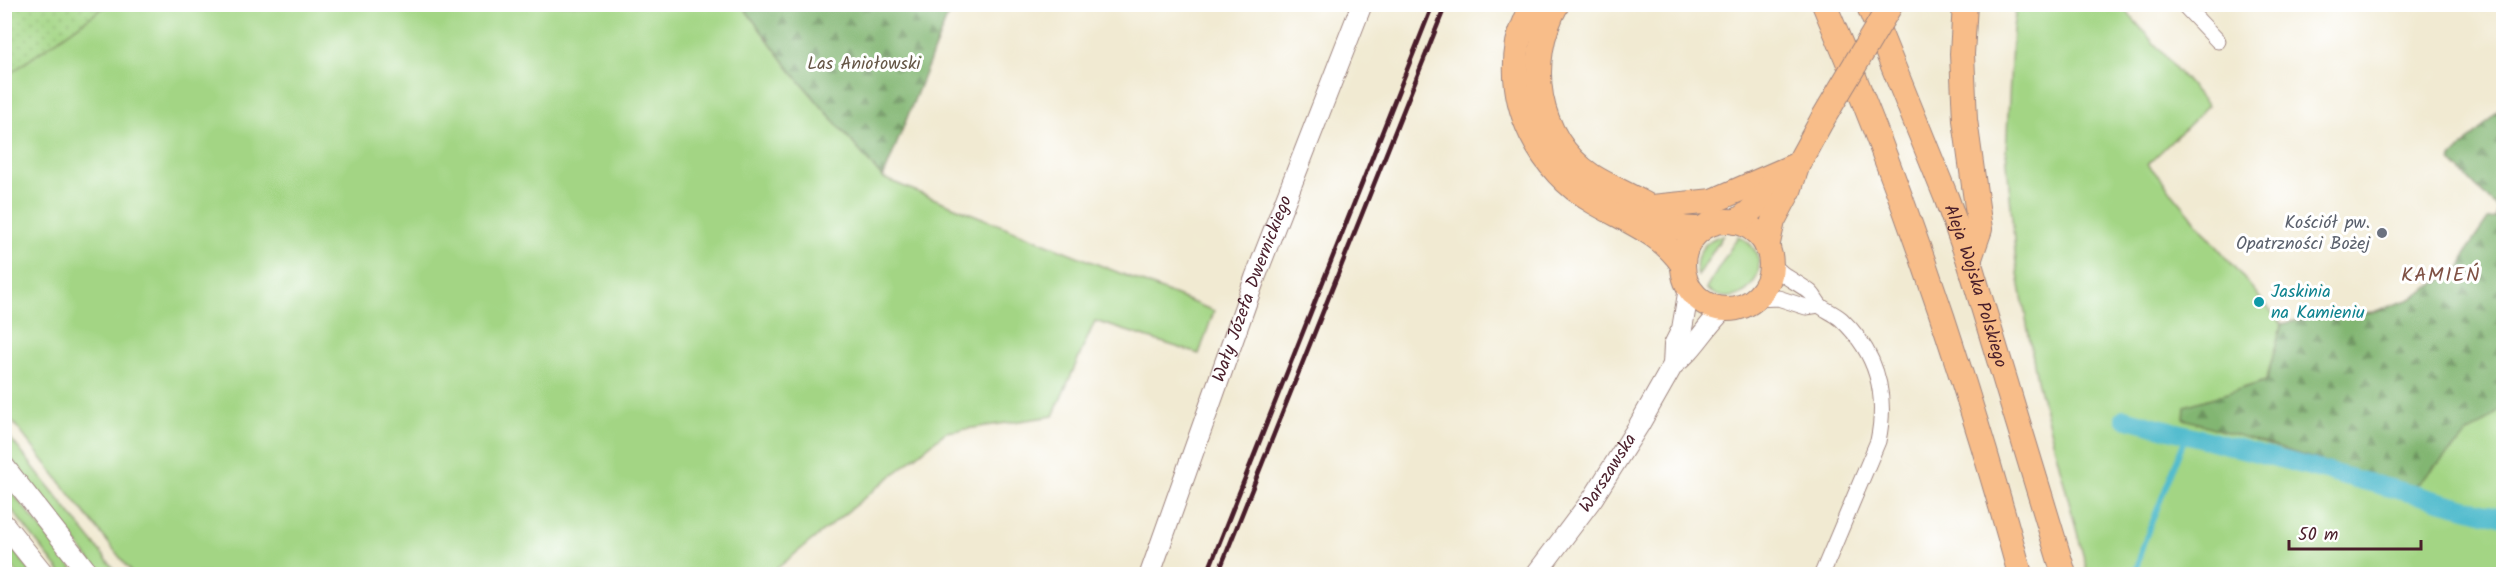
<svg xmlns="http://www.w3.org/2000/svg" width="2508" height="579" viewBox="0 0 2508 579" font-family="Kalam,sans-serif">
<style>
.green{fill:#a3d584;stroke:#767a58;stroke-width:1.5}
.forest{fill:url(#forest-firs);stroke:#666a4e;stroke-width:1.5}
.park{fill:url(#park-dots);stroke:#767a58;stroke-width:1.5}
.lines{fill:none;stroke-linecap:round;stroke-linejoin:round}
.stream{stroke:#52bcce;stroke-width:5}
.canal{stroke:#52bcce;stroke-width:18}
.minor-casing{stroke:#9e847e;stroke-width:17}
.tertiary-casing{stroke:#9e847e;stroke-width:22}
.primary-casing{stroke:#9e847e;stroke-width:26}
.minor{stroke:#fff;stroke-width:15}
.tertiary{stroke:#fff;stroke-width:20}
.primary{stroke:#f8bd89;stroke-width:24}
.rail{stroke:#4a1f2b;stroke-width:4.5}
.primary-bridge-casing{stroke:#9e847e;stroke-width:26;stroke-linecap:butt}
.primary-bridge{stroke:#f8bd89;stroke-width:24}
.worship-dot{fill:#6b7280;stroke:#fff;stroke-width:2}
.culture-dot{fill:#0f9aa8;stroke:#fff;stroke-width:2}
.labels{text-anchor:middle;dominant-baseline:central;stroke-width:6;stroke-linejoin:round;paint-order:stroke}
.park-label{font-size:18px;fill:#655646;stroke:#fff}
.worship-label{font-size:18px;fill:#5b616d;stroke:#fff;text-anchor:end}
.street-label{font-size:18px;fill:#4a1f2b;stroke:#fff}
.culture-label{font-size:18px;fill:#0d838f;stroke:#fff;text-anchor:start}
.neighbourhood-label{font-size:20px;letter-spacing:1.5px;fill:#7f5144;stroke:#fff}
</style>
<defs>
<pattern id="forest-firs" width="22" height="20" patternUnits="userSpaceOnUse" patternTransform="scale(1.5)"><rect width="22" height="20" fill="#82b672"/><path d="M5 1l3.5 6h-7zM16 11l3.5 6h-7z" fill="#6c935e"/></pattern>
<pattern id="park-dots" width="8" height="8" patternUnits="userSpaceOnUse" patternTransform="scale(1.5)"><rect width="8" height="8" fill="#a3d584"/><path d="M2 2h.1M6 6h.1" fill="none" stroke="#8eb672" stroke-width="1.8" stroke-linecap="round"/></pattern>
</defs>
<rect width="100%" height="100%" fill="#fff"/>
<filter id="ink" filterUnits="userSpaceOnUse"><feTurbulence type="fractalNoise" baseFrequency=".0167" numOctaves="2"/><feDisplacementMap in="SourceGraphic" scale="12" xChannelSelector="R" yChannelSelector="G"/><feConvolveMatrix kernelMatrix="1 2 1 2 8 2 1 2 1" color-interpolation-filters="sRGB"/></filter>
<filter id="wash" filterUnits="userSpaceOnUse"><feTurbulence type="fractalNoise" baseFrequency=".008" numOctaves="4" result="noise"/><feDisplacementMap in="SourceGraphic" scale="24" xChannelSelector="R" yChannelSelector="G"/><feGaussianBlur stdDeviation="1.35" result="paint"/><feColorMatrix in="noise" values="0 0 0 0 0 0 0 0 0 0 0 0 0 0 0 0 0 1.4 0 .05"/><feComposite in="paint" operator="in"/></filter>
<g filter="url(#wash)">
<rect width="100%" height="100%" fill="#f1ead2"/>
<g class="green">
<path d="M 107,5 L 742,5 L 792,72 L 883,178 L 1214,311 L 1199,354 L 1095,321 L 1053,416 L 946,432 L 770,574 L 133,574 L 5,412 L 4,77 Z"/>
<path d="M 2017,5 L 2121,5 L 2208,106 L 2148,164 L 2282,324 L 2266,381 L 2186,406 L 2467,435 L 2503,407 L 2503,574 L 2088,574 L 2037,380 L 2016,263 L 2006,151 L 2013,27 Z"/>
<path d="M 1723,235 L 1698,276 C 1692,256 1704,240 1723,235 Z"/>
<path d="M 1738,236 C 1784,258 1745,319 1706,289 Z"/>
<path d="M 4,430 L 118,574 L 101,574 L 5,451 Z"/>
<path d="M 4,482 L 77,574 L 62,574 L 5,501 Z"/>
<path d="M 4,538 L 33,574 L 18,574 L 5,557 Z"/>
</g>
<g class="forest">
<path d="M 742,5 L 952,5 L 883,178 L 792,72 Z"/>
<path d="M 2501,108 L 2504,110 L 2503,407 L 2467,435 L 2413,489 L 2184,419 L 2185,406 L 2266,381 L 2282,324 L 2304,319 L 2373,312 L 2411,299 L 2461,268 L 2468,248 L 2488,219 L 2496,218 L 2498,209 L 2450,160 Z"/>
</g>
<path class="park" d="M 5,4 L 107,4 L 107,5 L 5,77 Z"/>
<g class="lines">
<path class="stream" d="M 2135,574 L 2143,545 L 2186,436"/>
<path class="canal" d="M 2124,418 L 2504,518"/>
</g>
</g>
<g filter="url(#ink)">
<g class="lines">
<defs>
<g id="minor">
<path d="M 2183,4 L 2218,41"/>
<path d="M 1771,262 C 1782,277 1796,281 1810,292 C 1815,296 1817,303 1822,307 C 1828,311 1835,314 1841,319 C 1877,353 1888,393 1878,441 L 1822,574"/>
<path d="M 1756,299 L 1778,298 L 1806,307 L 1819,305"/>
</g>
<g id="tertiary">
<path d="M 1673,365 C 1694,350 1705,327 1724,309"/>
<path d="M 4,466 L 89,574"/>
<path d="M 4,524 L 44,574"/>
<path id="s1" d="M 1150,574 L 1255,278 L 1362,4"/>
<path id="s2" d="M 1536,574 L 1593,498 L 1639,425 L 1673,365 L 1674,345 L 1682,329 L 1689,288"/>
</g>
<g id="primary">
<path d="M 1533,4 C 1527,17 1521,30 1518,43 C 1507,106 1540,171 1594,202 C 1626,221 1662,233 1683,265"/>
<path d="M 1557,4 C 1525,61 1535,138 1592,176 C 1608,186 1625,193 1641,202 C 1652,207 1657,215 1666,222 C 1676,229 1690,229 1701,229"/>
<path d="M 1824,4 C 1903,189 1967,380 2020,574"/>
<path id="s3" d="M 1868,4 L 1946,197 L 1969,261 L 2064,574"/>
<path d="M 1965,4 L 1962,54 L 1965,120 L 1980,229 L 1969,261"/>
<path d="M 1652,207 L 1713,201 L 1798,164"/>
<circle cx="1727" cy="265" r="44"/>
<path d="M 1735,222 C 1755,211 1767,193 1778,174"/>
<path d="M 1767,247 L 1773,221 L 1789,191 L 1798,164 L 1822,120"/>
</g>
</defs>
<use href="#minor" class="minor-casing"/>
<use href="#tertiary" class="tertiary-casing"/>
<use href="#primary" class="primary-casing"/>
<use href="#minor" class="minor"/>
<use href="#tertiary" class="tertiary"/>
<use href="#primary" class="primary"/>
<g class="rail">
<path d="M 1207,574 L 1433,4"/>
<path d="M 1218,574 L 1446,4"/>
</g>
<defs>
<path id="primary-bridge" d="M 1822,120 L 1891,4"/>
</defs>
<use href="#primary-bridge" class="primary-bridge-casing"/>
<use href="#primary-bridge" class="primary-bridge"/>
</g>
</g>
<circle class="worship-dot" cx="2382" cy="233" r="6"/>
<circle class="culture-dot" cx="2259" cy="302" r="6"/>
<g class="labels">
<g class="park-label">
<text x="864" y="64">Las Aniołowski</text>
</g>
<g class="worship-label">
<text x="2370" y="223">Kościół pw.<tspan x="2370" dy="21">Opatrzności Bożej</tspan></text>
</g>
<g class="street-label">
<text stroke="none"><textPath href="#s3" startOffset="302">Aleja Wojska Polskiego</textPath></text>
<text stroke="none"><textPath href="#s1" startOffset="303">Wały Józefa Dwernickiego</textPath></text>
<text stroke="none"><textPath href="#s2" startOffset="124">Warszawska</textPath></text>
</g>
<g class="culture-label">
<text x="2271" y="292">Jaskinia<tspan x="2271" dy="21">na Kamieniu</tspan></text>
</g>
<g class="neighbourhood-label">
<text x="2441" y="276">KAMIEŃ</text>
</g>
</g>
<rect width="2508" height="579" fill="none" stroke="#fff" stroke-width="24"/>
<path d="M2289 540v9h132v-9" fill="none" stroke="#4a1f2b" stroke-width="3"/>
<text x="2298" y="540" font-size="18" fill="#4a1f2b" stroke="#ffffff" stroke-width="4.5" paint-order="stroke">50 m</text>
</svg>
